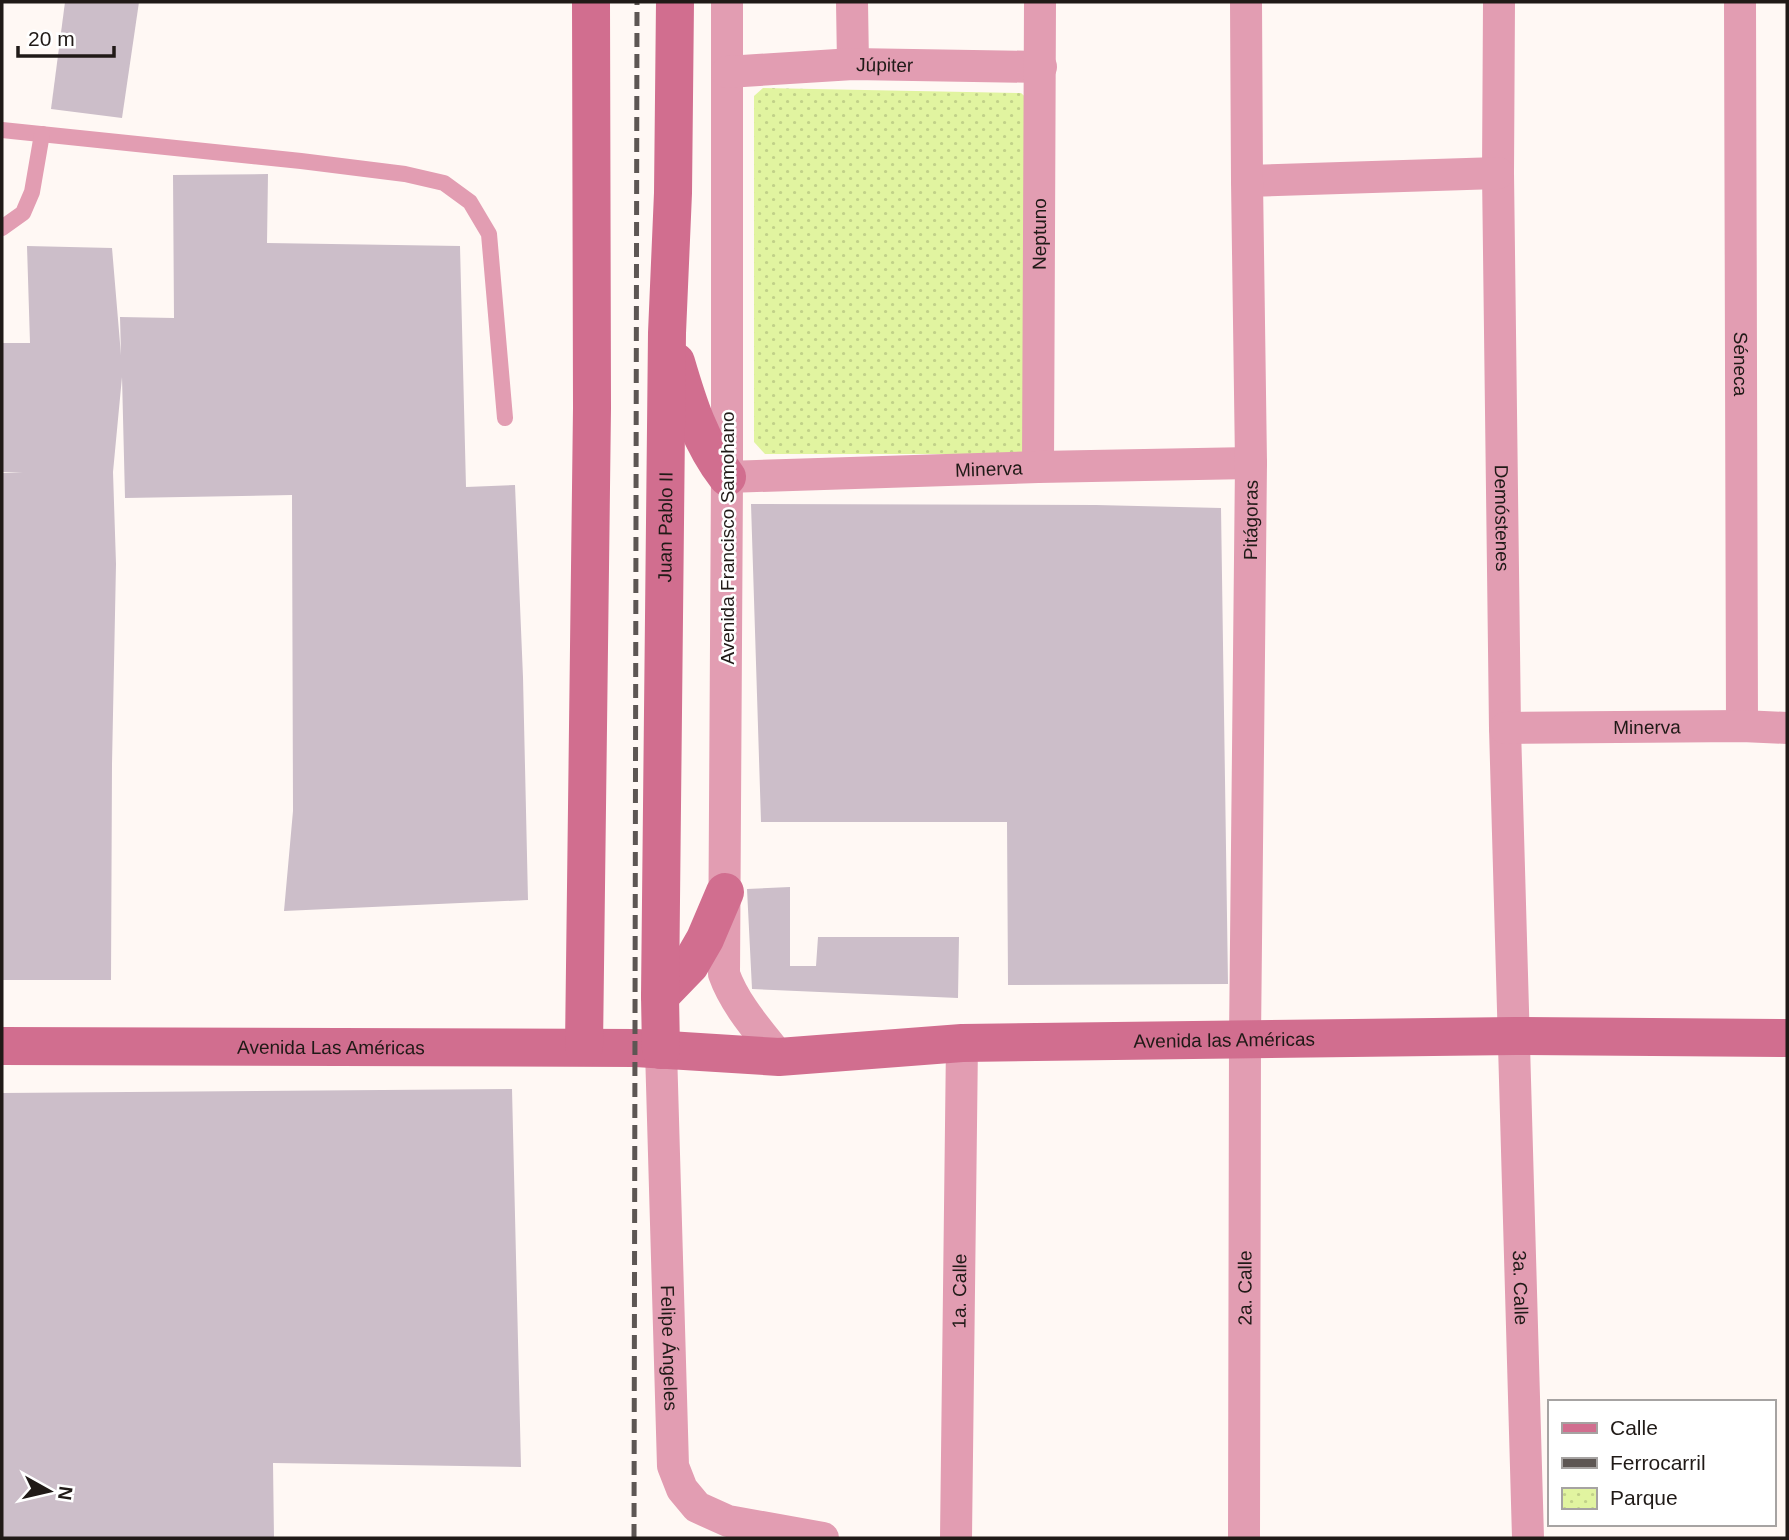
<svg xmlns="http://www.w3.org/2000/svg" width="1789" height="1540" viewBox="0 0 1789 1540" font-family="Arial,sans-serif">
<style>
.park{fill:url(#park-dots)}
.building{fill:#ccbec9}
.lines{fill:none;stroke-linecap:round;stroke-linejoin:round}
.service{stroke:#e29db2;stroke-width:16}
.minor{stroke:#e29db2;stroke-width:32}
.secondary{stroke:#d16e8f;stroke-width:38}
.rail{stroke:#5d5653;stroke-width:5;stroke-dasharray:14 7;stroke-linecap:butt}
.labels{text-anchor:middle;dominant-baseline:central;stroke-width:5;stroke-linejoin:round;paint-order:stroke}
.street-label{font-size:19px;fill:#201a17;stroke:#fff}
</style>
<defs>
<pattern id="park-dots" width="8" height="8" patternUnits="userSpaceOnUse" patternTransform="scale(1.75)"><rect width="8" height="8" fill="#e1f4a0"/><path d="M2 2h.1M6 6h.1" fill="none" stroke="#c1d189" stroke-width="1.8" stroke-linecap="round"/></pattern>
</defs>
<rect width="100%" height="100%" fill="#fff8f4"/>
<path class="park" d="M 763,88 L 1021,93 L 1031,102 L 1027,454 L 765,454 L 754,442 L 754,96 Z"/>
<g class="building">
<path d="M 65,2 L 139,2 L 122,118 L 51,109 Z"/>
<path d="M 268,174 L 267,243 L 460,246 L 466,487 L 515,485 L 523,677 L 528,900 L 284,911 L 293,811 L 292,495 L 125,498 L 122,377 L 113,472 L 116,564 L 112,764 L 111,980 L 2,980 L 2,473 L 23,473 L 2,472 L 2,343 L 30,343 L 27,246 L 112,248 L 121,355 L 120,317 L 174,318 L 173,175 Z"/>
<path d="M 751,504 L 1096,505 L 1221,508 L 1228,984 L 1008,985 L 1007,822 L 761,822 Z"/>
<path d="M 790,887 L 790,966 L 816,966 L 818,937 L 959,937 L 958,998 L 752,989 L 747,889 Z"/>
<path d="M 512,1089 L 521,1467 L 273,1463 L 274,1538 L 2,1538 L 2,1093 Z"/>
</g>
<g class="lines">
<g class="service">
<path d="M 2,130 L 301,161 L 405,174 L 444,183 L 470,202 L 489,234 L 505,418"/>
<path d="M 2,228 L 23,213 L 32,192 L 42,134"/>
</g>
<g class="minor">
<path d="M 727,2 L 727,477 L 724,974 C 735,1005 759,1031 779,1057"/>
<path d="M 852,2 L 853,64"/>
<path id="s1" d="M 1499,2 L 1498,173 L 1505,728 L 1528,1538"/>
<path id="s2" d="M 1740,2 L 1742,726"/>
<path id="s3" d="M 727,72 L 853,64 L 1041,67"/>
<path d="M 1247,181 L 1498,173"/>
<path id="s4" d="M 1038,467 L 1040,2"/>
<path id="s5" d="M 727,477 L 1038,467 L 1251,463"/>
<path id="s6" d="M 1505,728 L 1742,726 L 1787,728"/>
<path id="s7" d="M 661,1050 L 673,1466 L 682,1489 L 697,1507 L 728,1521 L 823,1538"/>
<path id="s8" d="M 956,1538 L 962,1043"/>
<path id="s9" d="M 1244,1538 L 1245,1038 L 1251,463 L 1247,181 L 1246,2"/>
</g>
<g class="secondary">
<path d="M 676,362 C 688,403 700,442 727,477"/>
<path d="M 660,996 L 690,965 L 705,939 L 725,892"/>
<path id="s10" d="M 2,1046 L 636,1048 L 779,1057 L 962,1043 L 1515,1036 L 1787,1038"/>
<path d="M 584,1047 L 592,408 L 591,2"/>
<path id="s11" d="M 661,1050 L 660,996 L 667,333 L 673,193 L 675,2"/>
</g>
<path class="rail" d="M 634,1538 L 637,2"/>
</g>
<g class="labels">
<g class="street-label">
<text stroke="none"><textPath href="#s3" startOffset="158">Júpiter</textPath></text>
<text stroke="none"><textPath href="#s4" startOffset="233">Neptuno</textPath></text>
<text stroke="none"><textPath href="#s2" startOffset="362">Séneca</textPath></text>
<text stroke="none"><textPath href="#s5" startOffset="262">Minerva</textPath></text>
<text stroke="none"><textPath href="#s1" startOffset="516">Demóstenes</textPath></text>
<text stroke="none"><textPath href="#s9" startOffset="1018">Pitágoras</textPath></text>
<text stroke="none"><textPath href="#s11" startOffset="523">Juan Pablo II</textPath></text>
<text transform="translate(727 538) rotate(-90)">Avenida Francisco Samohano</text>
<text stroke="none"><textPath href="#s6" startOffset="142">Minerva</textPath></text>
<text stroke="none"><textPath href="#s10" startOffset="1223">Avenida las Américas</textPath></text>
<text stroke="none"><textPath href="#s10" startOffset="329">Avenida Las Américas</textPath></text>
<text stroke="none"><textPath href="#s1" startOffset="1286">3a. Calle</textPath></text>
<text stroke="none"><textPath href="#s9" startOffset="250">2a. Calle</textPath></text>
<text stroke="none"><textPath href="#s8" startOffset="247">1a. Calle</textPath></text>
<text stroke="none"><textPath href="#s7" startOffset="298">Felipe Ángeles</textPath></text>
</g>
</g>
<rect width="1789" height="1540" fill="none" stroke="#201a17" stroke-width="7"/>
<rect x="1548" y="1400" width="228" height="126" fill="#ffffff" stroke="#a6a3a2" stroke-width="2"/>
<rect x="1562" y="1423" width="35" height="10" fill="#d16e8f" stroke="#a6a3a2" stroke-width="2"/>
<text x="1610" y="1435" font-size="21" fill="#201a17">Calle</text>
<rect x="1562" y="1458" width="35" height="10" fill="#5d5653" stroke="#a6a3a2" stroke-width="2"/>
<text x="1610" y="1470" font-size="21" fill="#201a17">Ferrocarril</text>
<rect x="1562" y="1488" width="35" height="21" fill="url(#park-dots)" stroke="#a6a3a2" stroke-width="2"/>
<text x="1610" y="1505" font-size="21" fill="#201a17">Parque</text>
<g transform="translate(49 1491) rotate(98)" stroke="#ffffff" stroke-width="5" paint-order="stroke">
<path d="M0-5L12 26L0 18L-12 26Z" fill="#201a17"/>
<text y="-10" font-size="19" font-weight="bold" text-anchor="middle" fill="#201a17">N</text>
</g>
<path d="M18 46v10h96v-10" fill="none" stroke="#201a17" stroke-width="3.5"/>
<text x="28" y="46" font-size="21" fill="#201a17" stroke="#ffffff" stroke-width="5" paint-order="stroke">20 m</text>
</svg>
